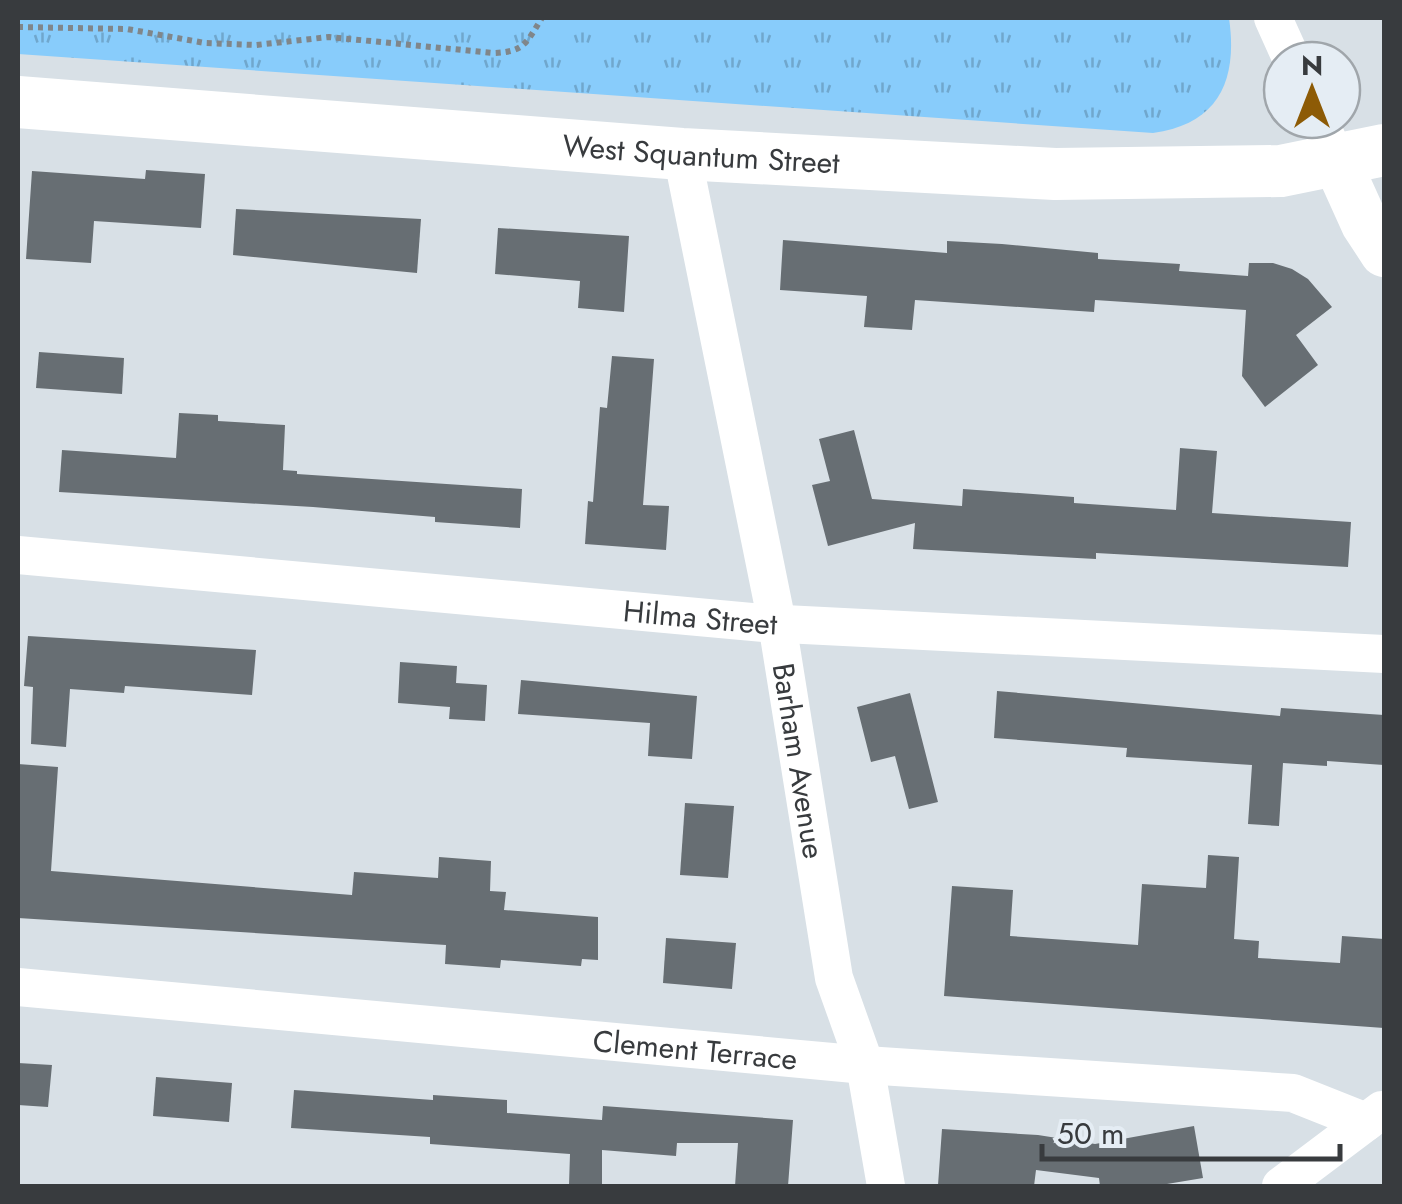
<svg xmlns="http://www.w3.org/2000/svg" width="1402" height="1204" viewBox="0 0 1402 1204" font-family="Jost,sans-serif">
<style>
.grass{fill:url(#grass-tufts)}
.building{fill:#676e73}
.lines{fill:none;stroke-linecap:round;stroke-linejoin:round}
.path{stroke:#80868a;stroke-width:6;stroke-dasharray:5 5;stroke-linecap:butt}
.minor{stroke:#fff;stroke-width:38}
.tertiary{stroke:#fff;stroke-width:48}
.secondary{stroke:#fff;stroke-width:52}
.labels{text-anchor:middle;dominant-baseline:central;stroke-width:10;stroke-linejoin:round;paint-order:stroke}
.street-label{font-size:30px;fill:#383b3e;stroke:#e5edf4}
</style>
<defs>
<pattern id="grass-tufts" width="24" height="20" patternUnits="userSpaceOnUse" patternTransform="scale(2.5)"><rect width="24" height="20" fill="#88ccfb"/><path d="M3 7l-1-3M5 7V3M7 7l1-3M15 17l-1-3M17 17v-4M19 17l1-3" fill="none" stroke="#70a7cd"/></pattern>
</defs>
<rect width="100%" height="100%" fill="#d8e0e6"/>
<path class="grass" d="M 18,18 L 1229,18 C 1238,80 1219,124 1153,133 L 18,54 Z"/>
<g class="building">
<path d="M 146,170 L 205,174 L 201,228 L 94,221 L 91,263 L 26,259 L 32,171 L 145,179 Z"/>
<path d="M 236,209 L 421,219 L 417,273 L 233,255 Z"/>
<path d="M 498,228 L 629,236 L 624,312 L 578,308 L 580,281 L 495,274 Z"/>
<path d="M 783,240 L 947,253 L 947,241 L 1002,244 L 1098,253 L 1098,259 L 1180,264 L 1179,271 L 1248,276 L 1249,263 L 1273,263 L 1292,269 L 1308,279 L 1332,307 L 1296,335 L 1318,365 L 1265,407 L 1242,376 L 1246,310 L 1095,300 L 1094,312 L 915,300 L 912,330 L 864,327 L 867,296 L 780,290 Z"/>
<path d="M 39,352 L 124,358 L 122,394 L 36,388 Z"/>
<path d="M 612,356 L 654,359 L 643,505 L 669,506 L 666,550 L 585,544 L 588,501 L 593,502 L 600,407 L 607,408 Z"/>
<path d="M 179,413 L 218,415 L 218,421 L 285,425 L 283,470 L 297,471 L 297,474 L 522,489 L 520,528 L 435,522 L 435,517 L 313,507 L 59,492 L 62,450 L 176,458 Z"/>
<path d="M 854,430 L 872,499 L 962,506 L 963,489 L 1074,497 L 1074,503 L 1176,510 L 1180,448 L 1217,451 L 1212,513 L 1351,522 L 1348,567 L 1096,553 L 1096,559 L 913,549 L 915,523 L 828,546 L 812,485 L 830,481 L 819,439 Z"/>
<path d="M 28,636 L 256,650 L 252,695 L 125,686 L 124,693 L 70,689 L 66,747 L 31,744 L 33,687 L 24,686 Z"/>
<path d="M 400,662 L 457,666 L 456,683 L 487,685 L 485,721 L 449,719 L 450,707 L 398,703 Z"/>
<path d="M 521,680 L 697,696 L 692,759 L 648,756 L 650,723 L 518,714 Z"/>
<path d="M 997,691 L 1280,716 L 1281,708 L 1384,715 L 1384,765 L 1327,761 L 1327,766 L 1283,763 L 1279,826 L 1248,824 L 1252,765 L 1126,757 L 1127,748 L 994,738 Z"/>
<path d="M 910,693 L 938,802 L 909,809 L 895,756 L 871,762 L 857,707 Z"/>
<path d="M 18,764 L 58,767 L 51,871 L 352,895 L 354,872 L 438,878 L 439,857 L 491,861 L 490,891 L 506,892 L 504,910 L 598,917 L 598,960 L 582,959 L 581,966 L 501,960 L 500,968 L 445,964 L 446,945 L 18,918 Z"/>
<path d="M 685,803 L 734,806 L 728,878 L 680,875 Z"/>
<path d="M 1208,855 L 1239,857 L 1234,939 L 1259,941 L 1258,958 L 1340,963 L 1342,936 L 1384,939 L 1384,1028 L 944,996 L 952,886 L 1013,890 L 1010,936 L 1138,945 L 1142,884 L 1206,888 Z"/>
<path d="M 666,938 L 736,943 L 732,989 L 663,983 Z"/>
<path d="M 18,1063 L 52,1065 L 48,1107 L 18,1105 Z"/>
<path d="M 156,1077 L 232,1083 L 229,1122 L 153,1116 Z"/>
<path d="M 294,1090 L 433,1100 L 433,1095 L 507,1100 L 507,1113 L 602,1120 L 603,1106 L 793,1120 L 788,1186 L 735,1186 L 738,1143 L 677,1143 L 676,1156 L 602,1150 L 602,1186 L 569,1186 L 570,1154 L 430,1144 L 430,1137 L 291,1128 Z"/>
<path d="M 1194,1126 L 1203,1178 L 1155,1186 L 1100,1186 L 1099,1178 L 1036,1170 L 1034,1186 L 938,1185 L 942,1129 L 1038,1135 L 1095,1144 Z"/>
</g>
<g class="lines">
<path class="path" d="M 18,27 L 127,29 L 205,43 L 256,45 L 329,37 L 493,53 C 525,52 526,43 542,18"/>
<g class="minor">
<path d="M 1273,18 L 1292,60"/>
<path d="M 1319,120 L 1337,162"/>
<path id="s1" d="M 682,154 L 777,623 L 834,978 L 865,1065 L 886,1186"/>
<path id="s2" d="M 18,555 L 764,623 L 1384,654"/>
<path id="s3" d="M 18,987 L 865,1065 L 1293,1093 L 1366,1122"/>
<path d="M 1281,1186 L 1382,1110"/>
</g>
<path class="tertiary" d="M 1337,162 L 1365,224 L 1384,253"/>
<path class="secondary" id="s4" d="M 18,102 L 682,154 L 1055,174 L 1281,171 L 1384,150"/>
</g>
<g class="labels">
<g class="street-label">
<text stroke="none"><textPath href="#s4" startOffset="685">West Squantum Street</textPath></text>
<text stroke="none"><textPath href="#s2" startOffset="685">Hilma Street</textPath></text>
<text stroke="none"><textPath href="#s1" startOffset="618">Barham Avenue</textPath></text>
<text stroke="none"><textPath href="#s3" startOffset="680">Clement Terrace</textPath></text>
</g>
</g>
<rect width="1402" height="1204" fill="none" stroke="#383b3e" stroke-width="40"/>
<g transform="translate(1312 90)"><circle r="48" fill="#e5edf4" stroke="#a0a6ab" stroke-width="2.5"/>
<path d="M0-8L18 38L0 25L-18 38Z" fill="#8d5b06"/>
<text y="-15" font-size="28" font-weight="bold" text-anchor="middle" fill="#383b3e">N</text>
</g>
<path d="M1042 1144v15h298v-15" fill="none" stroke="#383b3e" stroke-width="5"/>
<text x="1057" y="1144" font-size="30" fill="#383b3e" stroke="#e5edf4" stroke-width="8" paint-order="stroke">50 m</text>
</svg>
